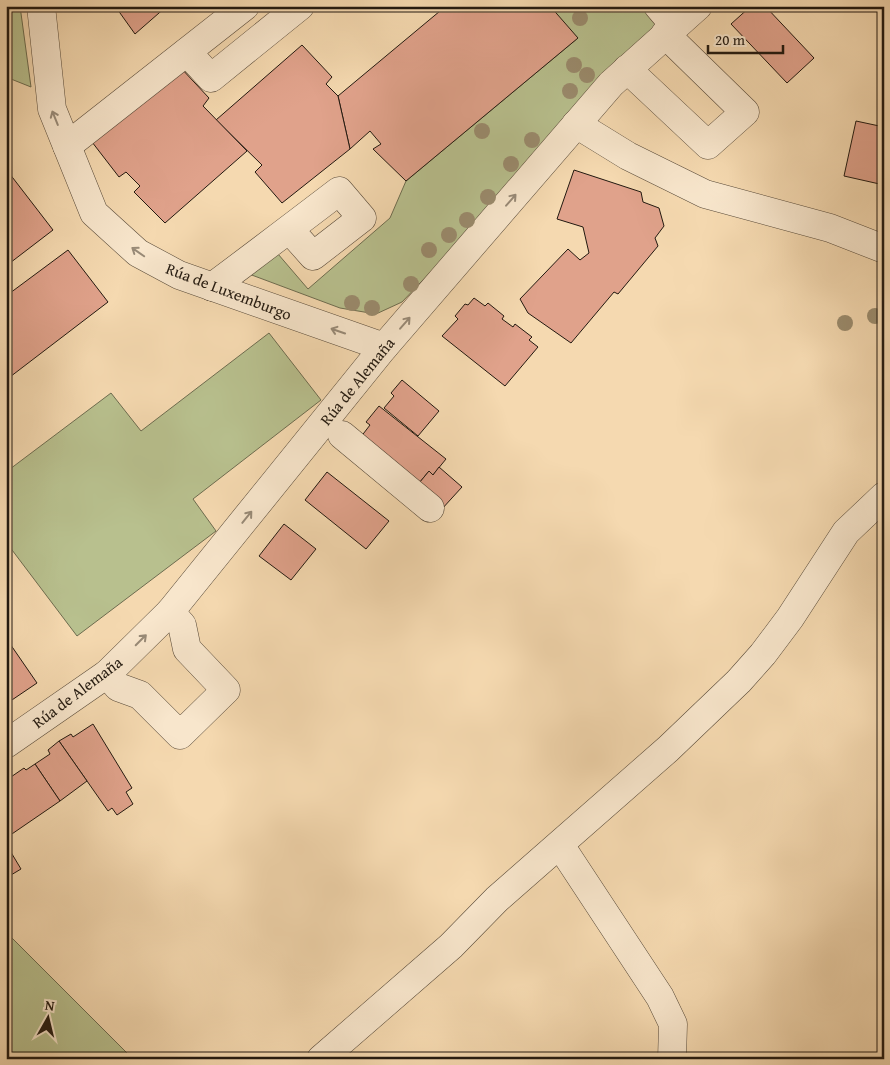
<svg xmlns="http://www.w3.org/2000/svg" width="890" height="1065" viewBox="0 0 890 1065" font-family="'Gentium Book Plus',serif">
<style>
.green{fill:#b8c08e;stroke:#6d6c4f}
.building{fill:#e0a28b;stroke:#221910}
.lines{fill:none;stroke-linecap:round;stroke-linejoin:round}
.minor-casing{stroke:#574938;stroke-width:29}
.minor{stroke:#f8e6cc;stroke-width:28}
.tree{fill:#9a8b6d}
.oneway{stroke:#988a77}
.labels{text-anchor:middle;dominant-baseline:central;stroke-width:4;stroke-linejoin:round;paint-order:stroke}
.street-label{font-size:16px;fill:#221910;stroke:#f8e6cc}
</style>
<rect width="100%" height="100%" fill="#f5d9b0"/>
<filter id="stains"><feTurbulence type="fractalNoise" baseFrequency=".004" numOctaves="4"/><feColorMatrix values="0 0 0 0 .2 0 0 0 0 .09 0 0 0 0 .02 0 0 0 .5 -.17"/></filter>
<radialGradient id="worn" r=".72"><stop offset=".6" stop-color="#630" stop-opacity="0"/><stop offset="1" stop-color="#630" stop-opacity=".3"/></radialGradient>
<g class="green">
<path d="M 6,6 L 20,6 L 31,87 L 6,77 Z"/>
<path d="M 560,6 L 631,6 L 633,9 L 636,6 L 650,6 L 665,26 L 402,302 L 376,314 L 340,308 L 241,271 L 272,247 L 308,289 L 390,218 L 406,181 L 578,38 L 552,13 Z"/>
<path d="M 269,333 L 321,400 L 193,499 L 216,531 L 77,636 L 6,542 L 6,472 L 111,393 L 141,431 Z"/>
<path d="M 10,936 L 133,1059 L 6,1059 L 6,939 Z"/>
</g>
<g class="building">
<path d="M 115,6 L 167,6 L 135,34 Z"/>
<path d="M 446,6 L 539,6 L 541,8 L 543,6 L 550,6 L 578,38 L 406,181 L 373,149 L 381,144 L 370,131 L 350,149 L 338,96 Z"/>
<path d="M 751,6 L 765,6 L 814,58 L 787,83 L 731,24 Z"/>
<path d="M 302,45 L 332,77 L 326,84 L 338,96 L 350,149 L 282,203 L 255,172 L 262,165 L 216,120 Z"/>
<path d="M 180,67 L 209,98 L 203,106 L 247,151 L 165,223 L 134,192 L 140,186 L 126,172 L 119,177 L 92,142 Z"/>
<path d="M 856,121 L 884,127 L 884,185 L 844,176 Z"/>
<path d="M 6,169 L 53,230 L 6,266 Z"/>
<path d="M 574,170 L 641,192 L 643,202 L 659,208 L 664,226 L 655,238 L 658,246 L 618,294 L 614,292 L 571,343 L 528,313 L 520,299 L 568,249 L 580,260 L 589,253 L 583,227 L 557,219 Z"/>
<path d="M 68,250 L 108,302 L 6,380 L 6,296 Z"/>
<path d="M 474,298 L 485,306 L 488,303 L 504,316 L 502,319 L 513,327 L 515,324 L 532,337 L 529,340 L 538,347 L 505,386 L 442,336 L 458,319 L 455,316 L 465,304 L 468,305 Z"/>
<path d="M 402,380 L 439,411 L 418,436 L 384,408 L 394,396 L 391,393 Z"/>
<path d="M 379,406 L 446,459 L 433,475 L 429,471 L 415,488 L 357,442 L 370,425 L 366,422 Z"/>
<path d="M 439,467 L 462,487 L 441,510 L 415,488 L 429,471 L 433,475 Z"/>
<path d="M 327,472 L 389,521 L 366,549 L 305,500 Z"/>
<path d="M 284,524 L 316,549 L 291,580 L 259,556 Z"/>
<path d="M 6,638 L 37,683 L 6,704 Z"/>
<path d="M 93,724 L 132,788 L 126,792 L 133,804 L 117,815 L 112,808 L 108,811 L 59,741 L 71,734 L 73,737 Z"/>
<path d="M 59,741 L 87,781 L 60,801 L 35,764 L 50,754 L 48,750 Z"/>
<path d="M 35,764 L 60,801 L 6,838 L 6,783 L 9,781 L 8,779 L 24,768 L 26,770 Z"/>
<path d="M 6,844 L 21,869 L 6,878 Z"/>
</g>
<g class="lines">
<defs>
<g id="minor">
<path d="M 41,6 L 52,109 L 94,213 L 138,253 L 179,275 L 384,347"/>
<path d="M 658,6 L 675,26"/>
<path d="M 187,52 L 211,78 L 300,6"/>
<path d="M 627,69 L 708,145 L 745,112 L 665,34"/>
<path d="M 576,124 L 628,156 L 705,194 L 830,228 L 884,249"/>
<path d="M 67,146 L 245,6"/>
<path d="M 212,287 C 255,255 297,223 339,191 L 362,218 L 313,256 L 289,229"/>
<path d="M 342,435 L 430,508"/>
<path d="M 107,674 L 118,687 L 140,695 L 180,735 L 226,690 L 187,649 L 182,625 L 170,612"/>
<path d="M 6,744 L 107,674 L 170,612 L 384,347 L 611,84 L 698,6"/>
<path d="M 560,845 L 660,997 L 673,1024 L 672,1059"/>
<path d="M 321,1059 L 451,946 L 497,899 L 668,749 L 739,681 L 763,654 L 790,618 L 846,532 L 884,496"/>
</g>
</defs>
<use href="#minor" class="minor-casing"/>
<use href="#minor" class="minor"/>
</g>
<g class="tree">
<circle cx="580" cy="18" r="8"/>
<circle cx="574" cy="65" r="8"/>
<circle cx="587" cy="75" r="8"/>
<circle cx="570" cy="91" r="8"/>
<circle cx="482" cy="131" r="8"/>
<circle cx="532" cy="140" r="8"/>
<circle cx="511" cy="164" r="8"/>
<circle cx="488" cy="197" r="8"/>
<circle cx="467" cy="220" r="8"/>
<circle cx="449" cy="235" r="8"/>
<circle cx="429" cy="250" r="8"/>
<circle cx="411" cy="284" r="8"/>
<circle cx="352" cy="303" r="8"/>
<circle cx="372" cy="308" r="8"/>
<circle cx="875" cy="316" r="8"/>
<circle cx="845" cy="323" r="8"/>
</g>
<defs><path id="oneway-shaft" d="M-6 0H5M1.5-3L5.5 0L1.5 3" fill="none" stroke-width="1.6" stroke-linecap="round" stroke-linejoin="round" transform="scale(1.25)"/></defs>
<g class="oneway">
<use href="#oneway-shaft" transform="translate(55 118) rotate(-112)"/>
<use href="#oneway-shaft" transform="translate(511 200) rotate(-49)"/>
<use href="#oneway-shaft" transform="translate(138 252) rotate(-145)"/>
<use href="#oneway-shaft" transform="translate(405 323) rotate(-49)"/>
<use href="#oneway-shaft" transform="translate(338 331) rotate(-161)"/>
<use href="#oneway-shaft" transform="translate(247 517) rotate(-51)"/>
<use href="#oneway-shaft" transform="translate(141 640) rotate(-45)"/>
</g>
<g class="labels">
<g class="street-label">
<text transform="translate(229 291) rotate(21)">Rúa de Luxemburgo</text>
<text transform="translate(357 381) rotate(-51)">Rúa de Alemaña</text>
<text transform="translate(77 692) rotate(-37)">Rúa de Alemaña</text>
</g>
</g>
<rect width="890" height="1065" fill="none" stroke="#f5d9b0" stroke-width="25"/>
<rect x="8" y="8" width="875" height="1050" fill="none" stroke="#221910" stroke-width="2.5"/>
<rect x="12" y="12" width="865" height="1040" fill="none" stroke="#221910"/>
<g transform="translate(48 1018) rotate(8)" stroke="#f8e6cc" stroke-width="4" paint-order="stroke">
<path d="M0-4L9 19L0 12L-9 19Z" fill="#221910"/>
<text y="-8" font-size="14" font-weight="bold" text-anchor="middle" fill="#221910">N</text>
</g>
<path d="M708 45v8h75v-8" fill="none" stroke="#221910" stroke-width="2.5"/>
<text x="715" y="45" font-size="15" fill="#221910" stroke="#f8e6cc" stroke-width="4" paint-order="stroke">20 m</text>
<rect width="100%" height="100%" filter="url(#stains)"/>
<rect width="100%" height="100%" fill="url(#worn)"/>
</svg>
